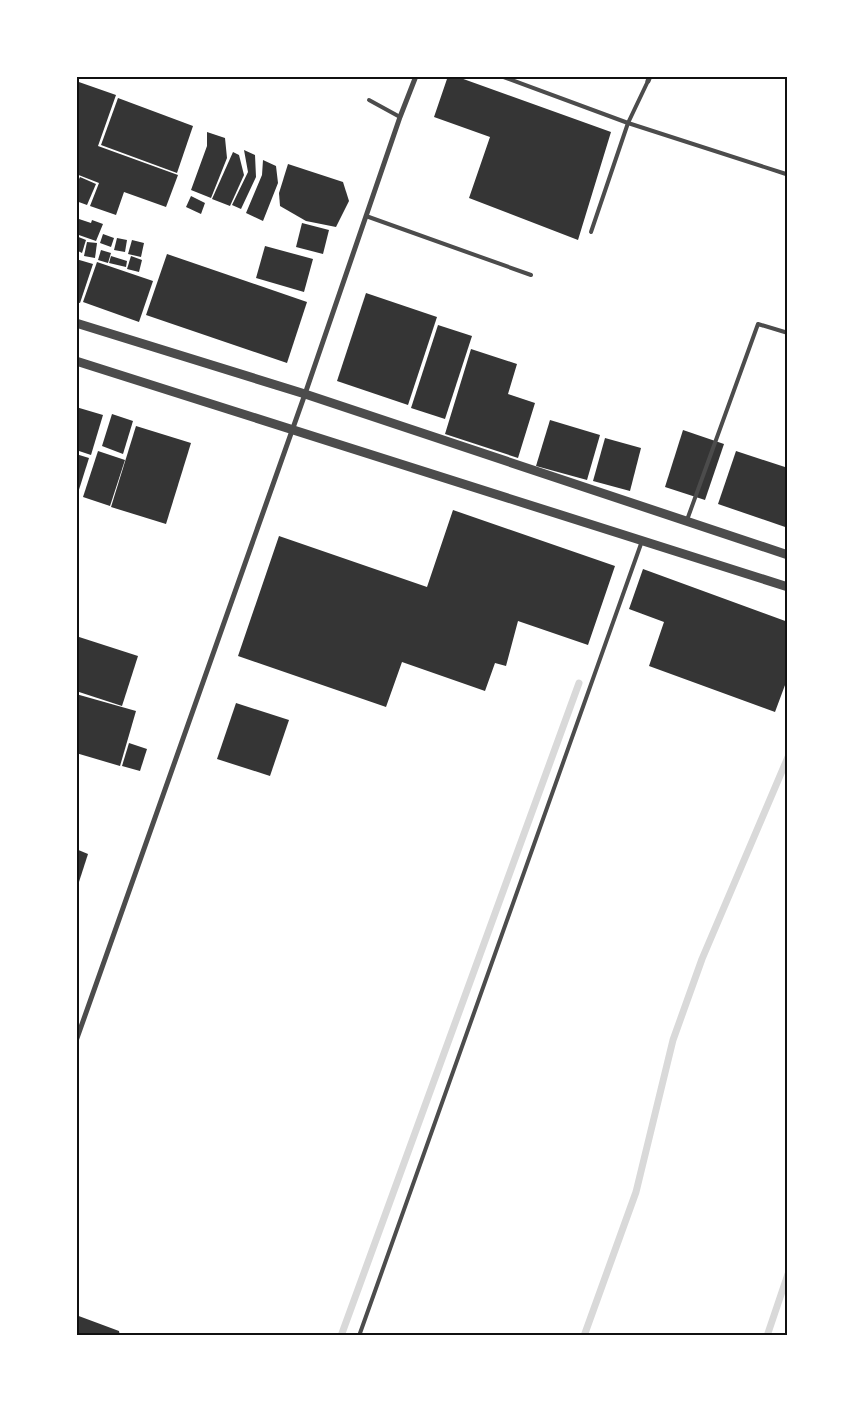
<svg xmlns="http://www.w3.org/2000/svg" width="864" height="1412" viewBox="0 0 864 1412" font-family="Overpass,sans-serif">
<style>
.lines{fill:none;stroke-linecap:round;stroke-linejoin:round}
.stream{stroke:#d9d9d9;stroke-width:7}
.building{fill:#353535}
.service{stroke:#4c4c4c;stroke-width:4}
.minor{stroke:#4c4c4c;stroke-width:5}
.tertiary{stroke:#4c4c4c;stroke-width:9}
.neatline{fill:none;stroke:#111;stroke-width:2}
</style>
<rect width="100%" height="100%" fill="#fff"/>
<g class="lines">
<g class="stream">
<path d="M 341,1336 L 579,683"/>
<path d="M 584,1336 L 636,1192 L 673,1040 L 702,959 L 788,757"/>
<path d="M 767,1336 L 788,1274"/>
</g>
</g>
<g class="building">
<path d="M 448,76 L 455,76 L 611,132 L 578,240 L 469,198 L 490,137 L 434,117 Z"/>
<path d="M 76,81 L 116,95 L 98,146 L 178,175 L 166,207 L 124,192 L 116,215 L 90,206 L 99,183 L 76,174 Z"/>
<path d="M 118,98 L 193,126 L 177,173 L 101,145 Z"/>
<path d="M 207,132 L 225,138 L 227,158 L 211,198 L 191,190 L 207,146 Z"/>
<path d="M 244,150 L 255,155 L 256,177 L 241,209 L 232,205 L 248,172 Z"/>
<path d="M 233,152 L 239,155 L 244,175 L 230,206 L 212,199 Z"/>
<path d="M 263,160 L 276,166 L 278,183 L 263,221 L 246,213 L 262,175 Z"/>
<path d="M 288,164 L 343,182 L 349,201 L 336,227 L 306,221 L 280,206 L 279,193 Z"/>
<path d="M 80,177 L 96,184 L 87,205 L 76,201 L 76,185 Z"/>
<path d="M 191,196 L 205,203 L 201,214 L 186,207 Z"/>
<path d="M 76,218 L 91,223 L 92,220 L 103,224 L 96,241 L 76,234 Z"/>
<path d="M 302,223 L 329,230 L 323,254 L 296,247 Z"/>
<path d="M 103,234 L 114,238 L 111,247 L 100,243 Z"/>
<path d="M 76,236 L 86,240 L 82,253 L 76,250 Z"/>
<path d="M 117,238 L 127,240 L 125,252 L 114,250 Z"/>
<path d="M 132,240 L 144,243 L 141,257 L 128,254 Z"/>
<path d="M 87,242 L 97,243 L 95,258 L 84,256 Z"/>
<path d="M 265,246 L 313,259 L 304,292 L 256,278 Z"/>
<path d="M 101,250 L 111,253 L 108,263 L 98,260 Z"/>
<path d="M 167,254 L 307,302 L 287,363 L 146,315 Z"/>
<path d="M 111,256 L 127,261 L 126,267 L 109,263 Z"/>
<path d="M 131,256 L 142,260 L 139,272 L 127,269 Z"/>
<path d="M 76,259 L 93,264 L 80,303 L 76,302 Z"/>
<path d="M 97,262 L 153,281 L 139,322 L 83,302 Z"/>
<path d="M 366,293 L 437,317 L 408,405 L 337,381 Z"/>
<path d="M 438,325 L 472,336 L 445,419 L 411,408 Z"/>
<path d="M 471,349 L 517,364 L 508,394 L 535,403 L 518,458 L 445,434 Z"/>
<path d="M 76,407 L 103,415 L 91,455 L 76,450 Z"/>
<path d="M 112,414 L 133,421 L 123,454 L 102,446 Z"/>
<path d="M 550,420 L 600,435 L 587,480 L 536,466 Z"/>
<path d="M 136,426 L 191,443 L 166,524 L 111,507 Z"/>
<path d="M 683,430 L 724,444 L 705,500 L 665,487 Z"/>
<path d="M 605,438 L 641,448 L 630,491 L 593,481 Z"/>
<path d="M 98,451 L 125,460 L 110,506 L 83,497 Z"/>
<path d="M 736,451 L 788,468 L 788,528 L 718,504 Z"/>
<path d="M 76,454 L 89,458 L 77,496 L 76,496 Z"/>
<path d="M 453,510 L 615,566 L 588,645 L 518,621 L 506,666 L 495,663 L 485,691 L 402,662 L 386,707 L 238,656 L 279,536 L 427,587 Z"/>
<path d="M 643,569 L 788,622 L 788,677 L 775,712 L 649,666 L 664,622 L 629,609 Z"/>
<path d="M 76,636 L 138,656 L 122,706 L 76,691 Z"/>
<path d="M 76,694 L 136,711 L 120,766 L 76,753 Z"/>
<path d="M 236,703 L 289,720 L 270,776 L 217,759 Z"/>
<path d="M 129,743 L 147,749 L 140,771 L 122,766 Z"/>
<path d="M 76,849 L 88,854 L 78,885 L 76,884 Z"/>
<path d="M 76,1315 L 119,1331 L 120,1336 L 76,1336 Z"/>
</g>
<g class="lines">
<g class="service">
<path d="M 501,76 L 628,123 L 786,174"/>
<path d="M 369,100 L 400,117"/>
<path d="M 366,216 L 531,275"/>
<path d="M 591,232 L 628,123 L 648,81"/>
<path d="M 687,520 L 758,324 L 788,333"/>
<path d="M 359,1336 L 642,541"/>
</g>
<g class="minor">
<path d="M 648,81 L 650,76"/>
<path d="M 76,1041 L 305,394 L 400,117 L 416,76"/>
</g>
<g class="tertiary">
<path d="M 76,323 L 305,394 L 788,555"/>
<path d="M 76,361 L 788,587"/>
</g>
</g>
<rect width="864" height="1412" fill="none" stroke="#ffffff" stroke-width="155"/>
<rect x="78" y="78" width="708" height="1256" class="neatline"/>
</svg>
